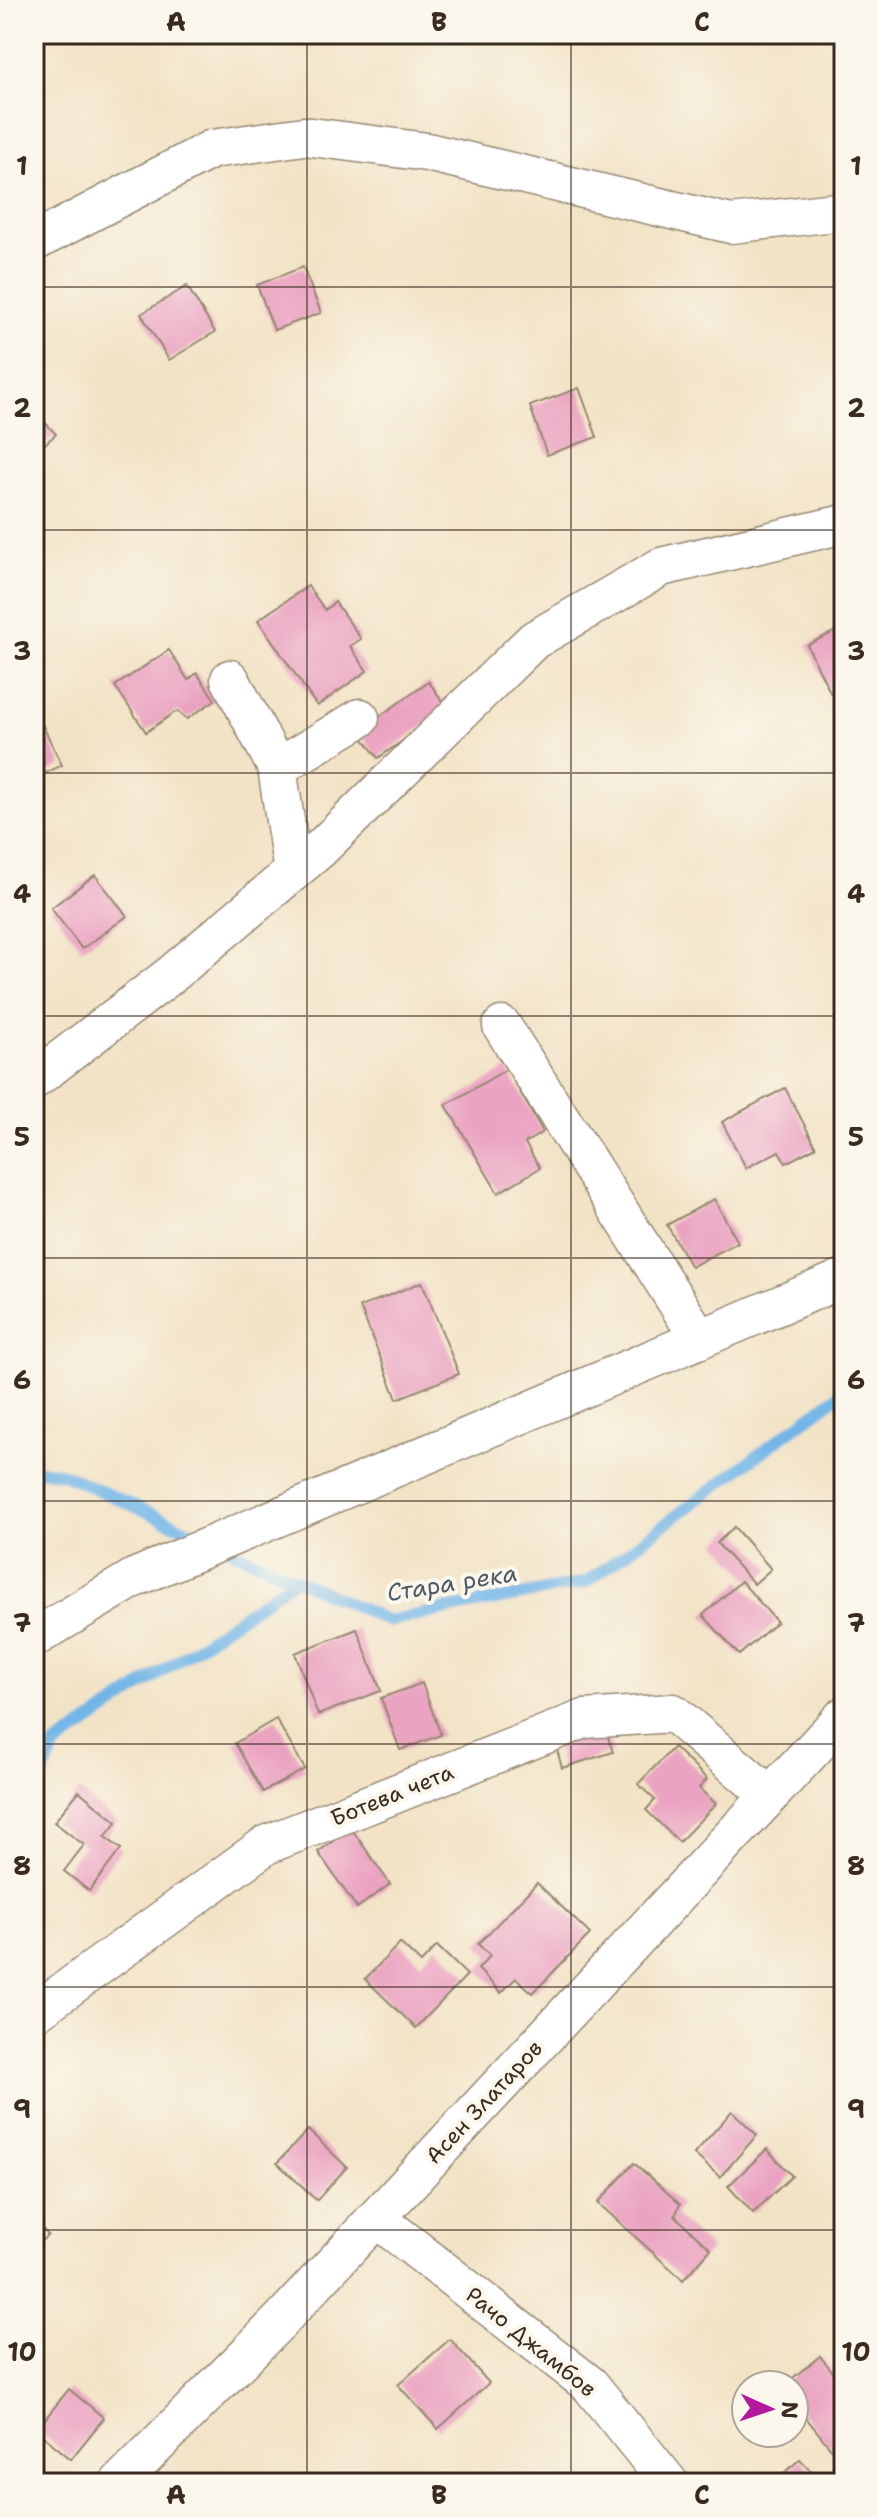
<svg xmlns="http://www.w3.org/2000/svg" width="878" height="2517" viewBox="0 0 878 2517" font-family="'Shantell Sans',sans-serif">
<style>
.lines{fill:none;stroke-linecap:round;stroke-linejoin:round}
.stream{stroke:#71b5e7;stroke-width:12}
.building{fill:#eaa3c1}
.minor-casing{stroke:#968672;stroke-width:41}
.minor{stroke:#fff;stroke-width:38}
.grid{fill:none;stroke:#3b2a1e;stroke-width:2;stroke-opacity:0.55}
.labels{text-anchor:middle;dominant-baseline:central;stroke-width:8;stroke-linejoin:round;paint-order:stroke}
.street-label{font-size:22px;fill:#3b2a1e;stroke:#fbf7ec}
.water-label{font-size:24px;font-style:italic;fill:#4e5b64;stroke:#fbf7ec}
.neatline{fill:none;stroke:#3b2a1e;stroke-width:3}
.grid-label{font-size:26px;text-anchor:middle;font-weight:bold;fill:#3b2a1e}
</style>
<rect width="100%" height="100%" fill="#fbf7ec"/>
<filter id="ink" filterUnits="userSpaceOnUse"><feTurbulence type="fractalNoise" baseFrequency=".0125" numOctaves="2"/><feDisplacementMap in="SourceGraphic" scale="16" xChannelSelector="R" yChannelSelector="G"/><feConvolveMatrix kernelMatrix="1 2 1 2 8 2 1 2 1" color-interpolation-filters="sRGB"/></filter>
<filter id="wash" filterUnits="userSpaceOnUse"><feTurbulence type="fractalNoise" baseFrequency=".006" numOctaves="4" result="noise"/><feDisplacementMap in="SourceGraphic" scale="32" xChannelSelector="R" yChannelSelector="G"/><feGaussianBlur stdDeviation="1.8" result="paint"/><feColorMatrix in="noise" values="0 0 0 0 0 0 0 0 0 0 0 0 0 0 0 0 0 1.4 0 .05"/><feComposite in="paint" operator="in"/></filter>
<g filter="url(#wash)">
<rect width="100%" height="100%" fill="#f2e3c6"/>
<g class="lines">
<g class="stream">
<path d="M 34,1469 L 63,1474 L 205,1538"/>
<path d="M 225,1547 L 388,1621 L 587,1582 L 844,1391"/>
<path d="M 34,1795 L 55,1746 L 295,1579"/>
</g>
</g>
<g id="blocks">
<g class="building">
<path d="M 303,267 L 321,313 L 274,330 L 257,285 Z"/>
<path d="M 187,286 L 215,332 L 169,360 L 141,314 Z"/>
<path d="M 579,388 L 597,437 L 547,455 L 530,406 Z"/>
<path d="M 34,411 L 56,434 L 34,454 Z"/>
<path d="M 308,586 L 325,610 L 335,602 L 361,639 L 350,646 L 367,671 L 317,706 L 258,620 Z"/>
<path d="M 844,627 L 844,688 L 831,694 L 807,645 Z"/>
<path d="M 169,650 L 188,680 L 197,673 L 215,700 L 187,719 L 177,711 L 146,732 L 115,686 Z"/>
<path d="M 429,682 L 448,709 L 378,758 L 358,731 Z"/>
<path d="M 40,720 L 62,765 L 34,779 L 34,723 Z"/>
<path d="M 95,875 L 127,916 L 82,949 L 51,908 Z"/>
<path d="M 507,1069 L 543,1132 L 525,1143 L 540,1168 L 498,1193 L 446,1105 Z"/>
<path d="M 785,1088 L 816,1147 L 786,1163 L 779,1151 L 746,1168 L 722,1122 Z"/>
<path d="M 714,1199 L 738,1242 L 691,1267 L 667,1225 Z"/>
<path d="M 422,1282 L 459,1374 L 397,1399 L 360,1307 Z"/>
<path d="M 734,1527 L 771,1569 L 754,1584 L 717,1543 Z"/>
<path d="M 741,1581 L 777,1622 L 739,1655 L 703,1615 Z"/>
<path d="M 357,1629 L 381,1691 L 318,1715 L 295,1653 Z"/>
<path d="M 422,1683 L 441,1735 L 400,1750 L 381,1698 Z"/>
<path d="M 276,1719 L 305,1769 L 263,1792 L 235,1743 Z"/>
<path d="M 606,1731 L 613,1752 L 562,1768 L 556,1746 Z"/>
<path d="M 674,1747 L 707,1779 L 699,1788 L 716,1804 L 679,1842 L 646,1810 L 655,1800 L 638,1784 Z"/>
<path d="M 79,1791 L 117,1822 L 105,1837 L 121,1849 L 89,1891 L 64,1871 L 84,1845 L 54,1822 Z"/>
<path d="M 351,1828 L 390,1884 L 357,1908 L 318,1852 Z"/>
<path d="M 537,1883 L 590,1934 L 533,1993 L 516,1978 L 501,1993 L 478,1969 L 490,1956 L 478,1944 Z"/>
<path d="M 400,1943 L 421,1963 L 437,1946 L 467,1975 L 416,2028 L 365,1979 Z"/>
<path d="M 732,2111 L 757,2135 L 720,2177 L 694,2154 Z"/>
<path d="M 308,2130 L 347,2167 L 317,2200 L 277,2163 Z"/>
<path d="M 767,2149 L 792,2176 L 753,2213 L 728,2186 Z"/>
<path d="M 634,2163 L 680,2204 L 675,2216 L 711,2249 L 683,2280 L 598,2203 Z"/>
<path d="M 34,2220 L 48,2235 L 34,2248 Z"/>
<path d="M 450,2339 L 489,2383 L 438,2429 L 398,2385 Z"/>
<path d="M 820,2356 L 844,2386 L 844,2465 L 794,2403 L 794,2385 L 784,2385 Z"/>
<path d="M 69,2389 L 104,2418 L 71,2459 L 36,2430 Z"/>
<path d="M 800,2459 L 822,2483 L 773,2483 Z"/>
</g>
</g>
</g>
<g filter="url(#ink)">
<use href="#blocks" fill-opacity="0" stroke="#968672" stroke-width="2"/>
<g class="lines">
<defs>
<g id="minor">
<path d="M 34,242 L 212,149 L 304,136 L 427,152 L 731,224 L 844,211"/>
<path d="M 230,679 L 277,768 L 293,872"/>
<path d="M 277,768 L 360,718"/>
<path d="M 502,1026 L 700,1339"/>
<path d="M 34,1080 L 172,974 L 320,849 L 534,640 L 661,567 L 844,524"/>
<path d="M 34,1638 L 134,1578 L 844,1278"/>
<path d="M 34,2013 L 266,1845 L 584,1719 L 673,1713 L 769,1795"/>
<path d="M 376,2218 L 590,2385 L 669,2483"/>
<path d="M 119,2483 L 281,2320 L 844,1716"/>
</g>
</defs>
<use href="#minor" class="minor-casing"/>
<use href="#minor" class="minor"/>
</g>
</g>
<path class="grid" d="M 307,34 L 307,2483M 571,34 L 571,2483M 34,287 L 844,287M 34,530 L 844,530M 34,773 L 844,773M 34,1016 L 844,1016M 34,1258 L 844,1258M 34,1501 L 844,1501M 34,1744 L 844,1744M 34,1987 L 844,1987M 34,2230 L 844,2230"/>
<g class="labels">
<g class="street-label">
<text transform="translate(392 1795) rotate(-22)">Ботева чета</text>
<text transform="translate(484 2102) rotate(-47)">Асен Златаров</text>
<text transform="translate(531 2342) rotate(39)">Рачо Джамбов</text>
</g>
<g class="water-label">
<text transform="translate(452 1583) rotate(-9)">Стара река</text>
</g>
</g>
<rect width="878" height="2517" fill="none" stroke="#fbf7ec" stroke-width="88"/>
<g transform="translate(770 2409) rotate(93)"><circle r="38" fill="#fbf7ec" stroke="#aea59a" stroke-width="2"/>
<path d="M0-6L14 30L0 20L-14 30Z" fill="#b5179e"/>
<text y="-12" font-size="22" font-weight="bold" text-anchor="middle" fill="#3b2a1e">N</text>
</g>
<rect x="44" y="44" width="790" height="2429" class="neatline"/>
<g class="grid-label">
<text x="176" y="31">A</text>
<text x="439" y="31">B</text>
<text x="702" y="31">C</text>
<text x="22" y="175">1</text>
<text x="856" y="175">1</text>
<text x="22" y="417">2</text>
<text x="856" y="417">2</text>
<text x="22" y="660">3</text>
<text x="856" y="660">3</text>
<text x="22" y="903">4</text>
<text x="856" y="903">4</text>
<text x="22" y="1146">5</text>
<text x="856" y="1146">5</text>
<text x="22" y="1389">6</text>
<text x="856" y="1389">6</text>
<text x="22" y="1632">7</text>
<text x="856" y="1632">7</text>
<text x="22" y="1875">8</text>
<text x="856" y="1875">8</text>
<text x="22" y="2118">9</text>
<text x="856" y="2118">9</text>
<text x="22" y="2361">10</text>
<text x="856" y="2361">10</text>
<text x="176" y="2504">A</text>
<text x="439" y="2504">B</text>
<text x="702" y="2504">C</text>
</g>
</svg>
